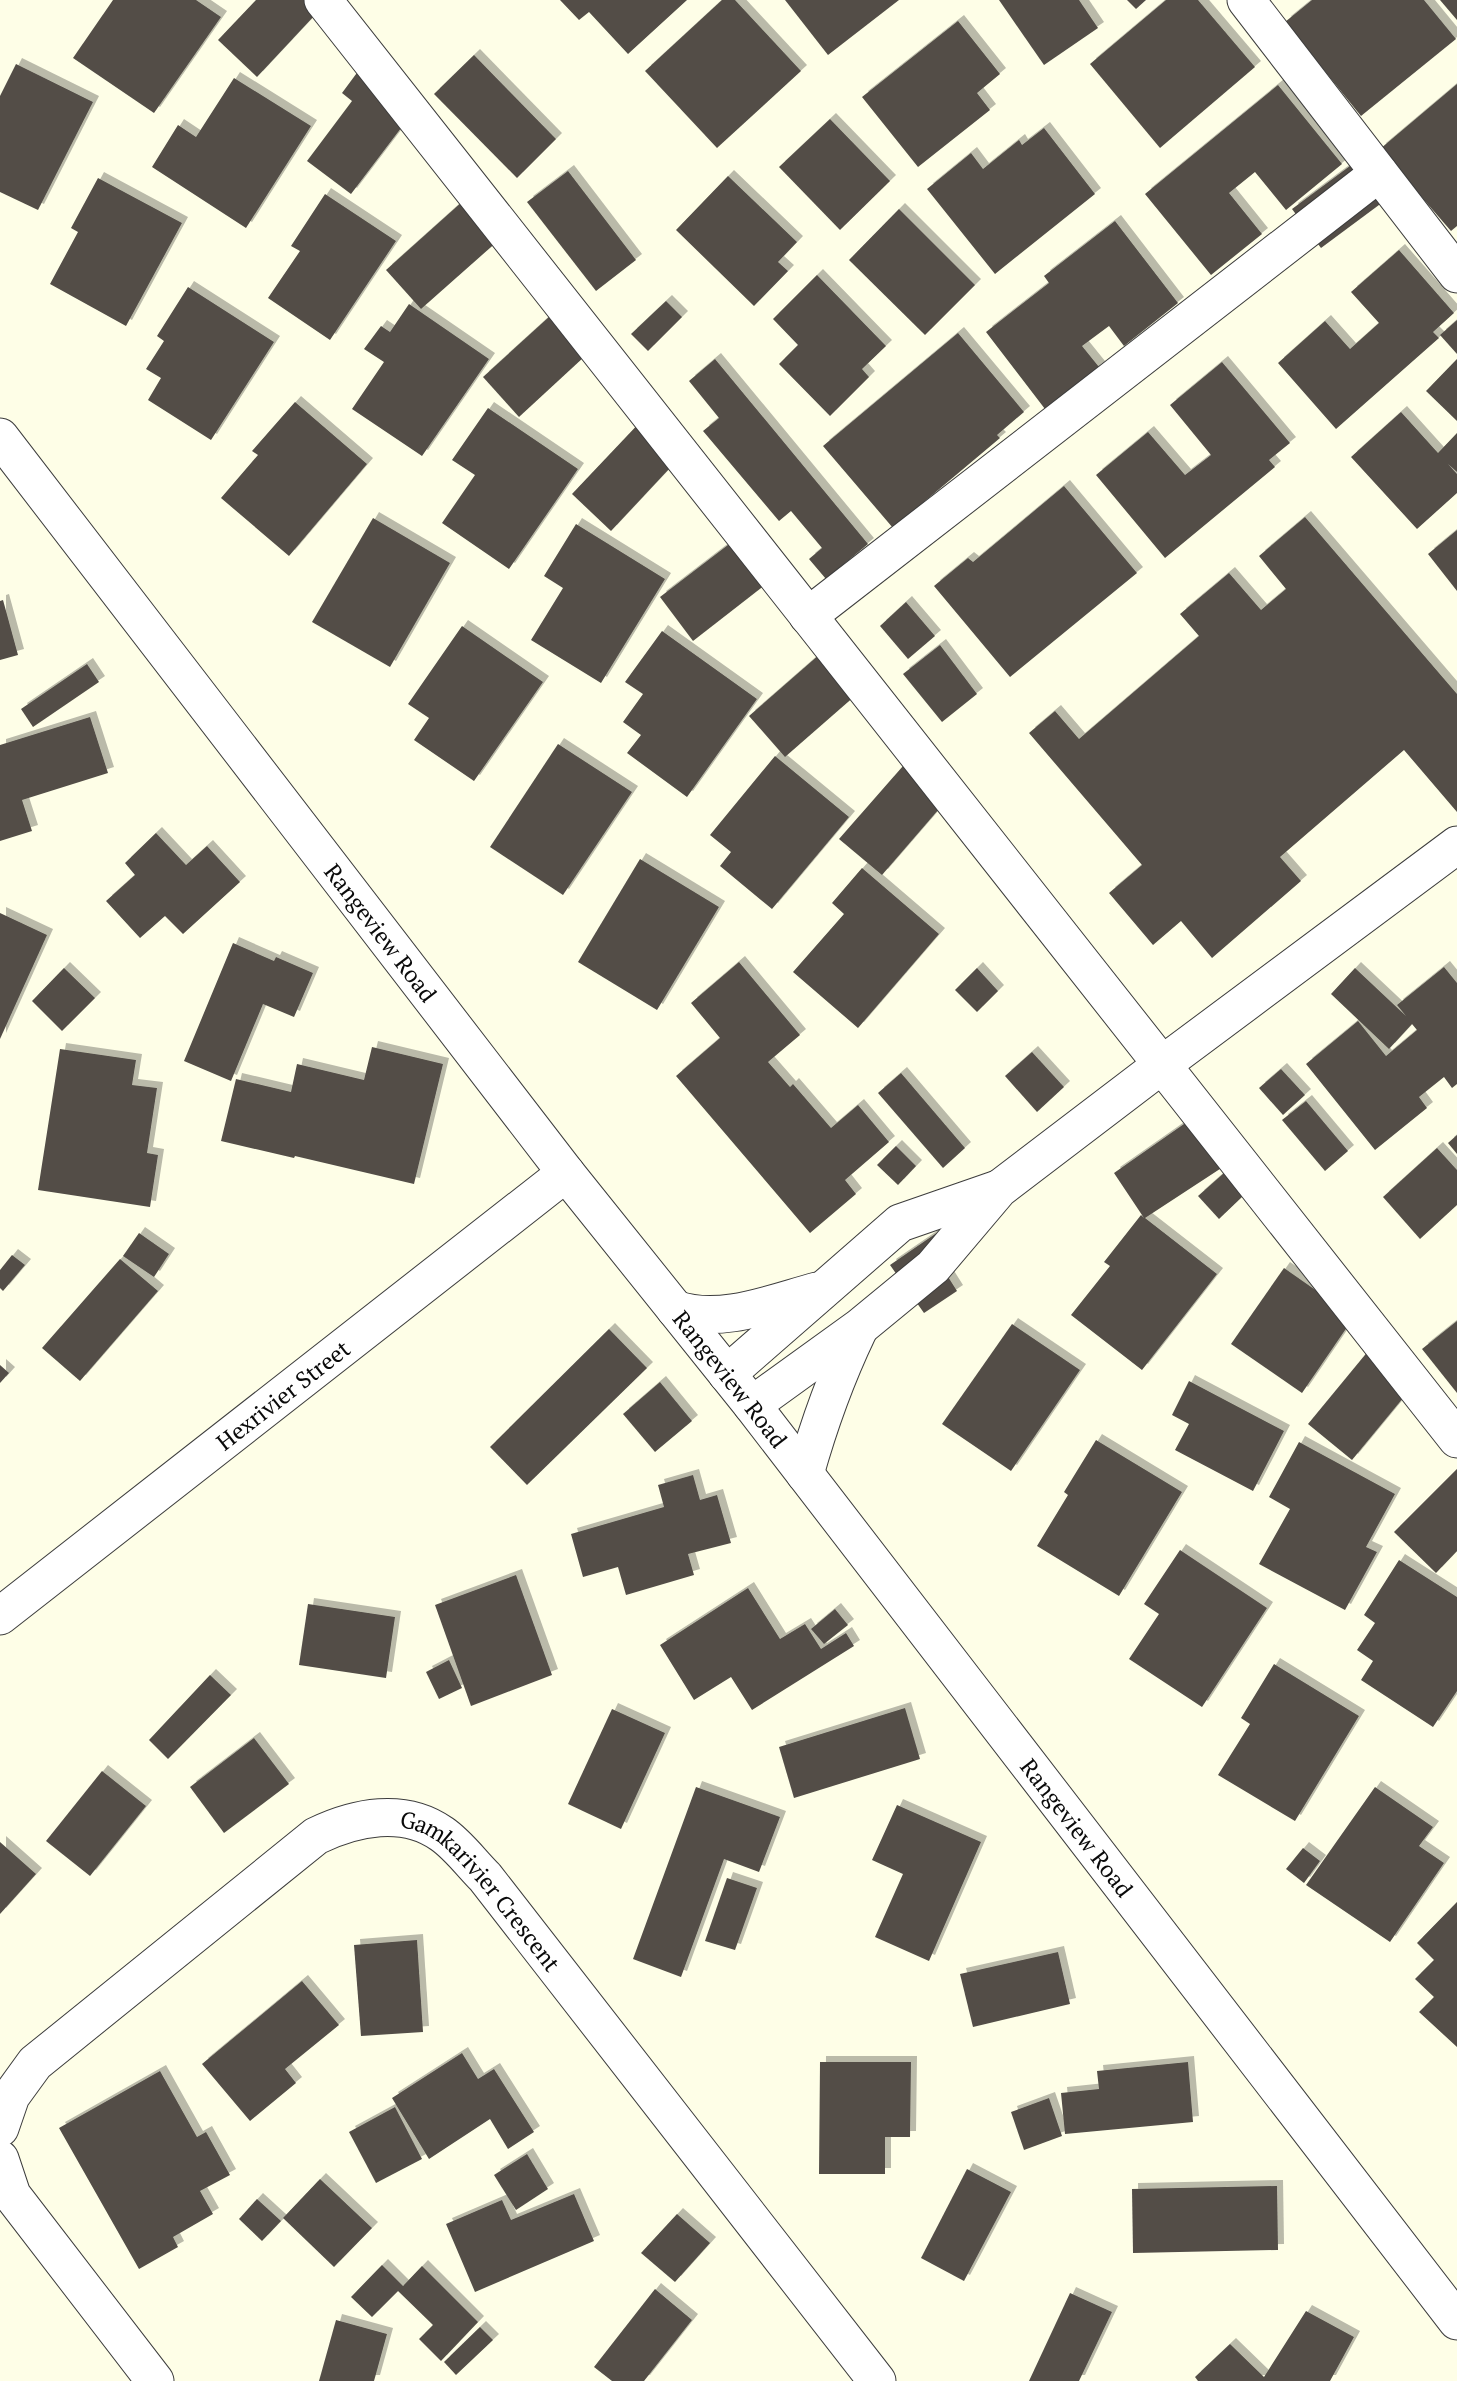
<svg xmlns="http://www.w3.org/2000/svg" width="1457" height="2381" viewBox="0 0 1457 2381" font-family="'PT Serif',serif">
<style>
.building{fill:#524d47;filter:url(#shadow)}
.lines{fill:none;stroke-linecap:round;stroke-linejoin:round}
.minor-casing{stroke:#3d3d3d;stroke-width:39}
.minor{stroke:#fff;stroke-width:37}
.labels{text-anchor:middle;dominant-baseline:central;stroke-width:7;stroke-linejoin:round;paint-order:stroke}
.street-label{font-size:23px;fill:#0a0a0a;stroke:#fff}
</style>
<defs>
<filter id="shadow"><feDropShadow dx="6" dy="-6" stdDeviation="0" flood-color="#0004"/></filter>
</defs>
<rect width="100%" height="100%" fill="#fefee7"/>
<g class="building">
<path d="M 113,0 L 196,0 L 221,17 L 154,113 L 73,58 Z"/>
<path d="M 256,0 L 329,0 L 257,77 L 218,40 Z"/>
<path d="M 560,0 L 687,0 L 628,54 L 589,12 L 579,20 Z"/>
<path d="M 722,0 L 735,0 L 801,71 L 717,148 L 645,71 Z"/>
<path d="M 785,0 L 899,0 L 828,55 Z"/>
<path d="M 999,0 L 1079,0 L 1098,28 L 1044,65 Z"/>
<path d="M 1127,0 L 1146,0 L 1136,9 Z"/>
<path d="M 1166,0 L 1198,0 L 1255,67 L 1160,148 L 1090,64 Z"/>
<path d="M 1312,0 L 1424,0 L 1456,39 L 1361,116 L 1285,22 Z"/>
<path d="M 1440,0 L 1457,0 L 1457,20 Z"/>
<path d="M 958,21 L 1000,74 L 977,93 L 990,110 L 918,167 L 862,97 Z"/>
<path d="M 474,55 L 556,139 L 517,178 L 434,94 Z"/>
<path d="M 16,64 L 93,102 L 38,210 L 0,192 L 0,96 Z"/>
<path d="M 362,66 L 417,107 L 351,194 L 307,161 L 352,101 L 342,93 Z"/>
<path d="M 234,78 L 311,126 L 246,228 L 152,167 L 178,125 L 196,137 Z"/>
<path d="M 1457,84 L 1457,226 L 1451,231 L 1380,149 Z"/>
<path d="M 1278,85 L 1342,164 L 1286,210 L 1255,172 L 1229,193 L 1262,234 L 1211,275 L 1145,194 Z"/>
<path d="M 830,119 L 890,181 L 840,230 L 779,167 Z"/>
<path d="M 1044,128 L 1095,194 L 995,274 L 927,189 L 971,153 L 983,169 L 1019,140 L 1022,145 Z"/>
<path d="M 1354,163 L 1383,202 L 1321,248 L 1292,209 Z"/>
<path d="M 568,171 L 636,260 L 596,291 L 527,202 Z"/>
<path d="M 728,176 L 797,242 L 778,262 L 788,271 L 754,306 L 676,230 Z"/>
<path d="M 98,178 L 182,223 L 126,326 L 50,284 L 78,232 L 71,228 Z"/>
<path d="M 473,192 L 508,232 L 421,309 L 386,270 Z"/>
<path d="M 325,194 L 396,241 L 330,340 L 268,298 L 300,251 L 291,246 Z"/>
<path d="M 899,209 L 975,285 L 925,335 L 849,260 Z"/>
<path d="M 1115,221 L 1178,303 L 1124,346 L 1109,326 L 1082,346 L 1099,367 L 1045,409 L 986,332 L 1049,283 L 1044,276 Z"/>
<path d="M 1399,250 L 1454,313 L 1433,332 L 1439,338 L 1336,429 L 1278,363 L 1325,321 L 1350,349 L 1379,323 L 1351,292 Z"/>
<path d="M 817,275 L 886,346 L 862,369 L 869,377 L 830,416 L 779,364 L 798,345 L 773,319 Z"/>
<path d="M 188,287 L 274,342 L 211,440 L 148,400 L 161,378 L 146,369 L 164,341 L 157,336 Z"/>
<path d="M 666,301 L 682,317 L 648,351 L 631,334 Z"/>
<path d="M 409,304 L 489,359 L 422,456 L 352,409 L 384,362 L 364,349 L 381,326 L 390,332 Z"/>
<path d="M 561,306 L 597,345 L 519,417 L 483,377 Z"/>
<path d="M 1457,320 L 1457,354 L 1440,335 Z"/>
<path d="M 958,333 L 1024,412 L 997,435 L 1000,438 L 893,528 L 823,446 Z"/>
<path d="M 715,359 L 868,544 L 826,579 L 809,559 L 822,548 L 791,511 L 779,521 L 703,431 L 719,418 L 689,381 Z"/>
<path d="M 1457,359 L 1457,421 L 1426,391 Z"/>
<path d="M 1222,362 L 1290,443 L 1269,460 L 1275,467 L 1165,558 L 1096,475 L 1148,432 L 1185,475 L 1211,455 L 1170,405 Z"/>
<path d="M 295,402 L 367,464 L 289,556 L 221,498 L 258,455 L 252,451 Z"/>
<path d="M 488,408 L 578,469 L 509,569 L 442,523 L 475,475 L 452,460 Z"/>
<path d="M 1401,412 L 1438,453 L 1457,433 L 1457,472 L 1448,464 L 1457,474 L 1457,493 L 1417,529 L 1351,457 Z"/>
<path d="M 644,418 L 683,454 L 611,531 L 572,494 Z"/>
<path d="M 1064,486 L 1137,573 L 1010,677 L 934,586 L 968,558 L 973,562 Z"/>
<path d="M 1305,517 L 1457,694 L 1457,812 L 1404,750 L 1280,857 L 1301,881 L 1212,958 L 1181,921 L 1153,945 L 1109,893 L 1142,865 L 1029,733 L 1055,711 L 1079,739 L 1199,636 L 1180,614 L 1229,573 L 1261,610 L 1286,589 L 1259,556 Z"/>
<path d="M 373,518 L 450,563 L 390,667 L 312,622 Z"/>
<path d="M 576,524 L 665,579 L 601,683 L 531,640 L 563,588 L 544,576 Z"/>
<path d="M 1457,530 L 1457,591 L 1428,554 Z"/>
<path d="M 741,535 L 774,578 L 693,641 L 660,597 Z"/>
<path d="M 3,600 L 18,655 L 0,660 L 0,601 Z"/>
<path d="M 906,602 L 935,636 L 908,659 L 880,626 Z"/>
<path d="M 462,626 L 543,682 L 474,781 L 414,740 L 429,718 L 408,704 Z"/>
<path d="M 662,631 L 757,699 L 687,797 L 627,753 L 641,735 L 623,722 L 643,694 L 625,682 Z"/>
<path d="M 940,645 L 977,694 L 942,722 L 903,674 Z"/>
<path d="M 828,647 L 864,688 L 785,757 L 749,716 Z"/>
<path d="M 87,664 L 99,682 L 33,727 L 21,709 Z"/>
<path d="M 90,717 L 108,773 L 22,800 L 32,831 L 0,841 L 0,745 Z"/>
<path d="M 558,744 L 632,792 L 563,895 L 490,847 Z"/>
<path d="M 775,756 L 849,817 L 772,909 L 720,866 L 731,852 L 710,835 Z"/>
<path d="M 910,758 L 952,794 L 882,875 L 839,839 Z"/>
<path d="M 156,833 L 186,865 L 207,846 L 240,882 L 183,934 L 165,916 L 140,938 L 106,901 L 135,875 L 125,863 Z"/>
<path d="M 640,859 L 719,907 L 657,1010 L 578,962 Z"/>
<path d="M 862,868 L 939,934 L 858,1028 L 793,972 L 844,914 L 832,903 Z"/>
<path d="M 0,913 L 47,935 L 0,1039 Z"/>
<path d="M 233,943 L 274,961 L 276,957 L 313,973 L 294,1017 L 263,1004 L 231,1081 L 184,1061 Z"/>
<path d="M 739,962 L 800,1035 L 768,1062 L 790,1087 L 793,1084 L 831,1128 L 858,1105 L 889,1142 L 845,1180 L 856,1194 L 810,1233 L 676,1076 L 720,1038 L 691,1003 Z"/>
<path d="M 1444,967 L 1457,983 L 1457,1084 L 1452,1088 L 1444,1077 L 1419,1097 L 1427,1108 L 1375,1150 L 1306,1064 L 1358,1021 L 1386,1056 L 1417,1030 L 1412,1024 L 1389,1049 L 1331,994 L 1355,968 L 1406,1016 L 1397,1005 Z"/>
<path d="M 64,968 L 95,998 L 62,1031 L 32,1001 Z"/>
<path d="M 977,968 L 998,991 L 977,1012 L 955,990 Z"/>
<path d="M 372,1047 L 443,1064 L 414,1184 L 295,1156 L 294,1158 L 221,1141 L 236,1079 L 291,1092 L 297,1064 L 364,1080 Z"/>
<path d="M 60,1049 L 136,1060 L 132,1085 L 157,1088 L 147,1153 L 158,1155 L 150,1207 L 38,1190 Z"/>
<path d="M 1032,1052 L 1064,1087 L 1037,1112 L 1005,1076 Z"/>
<path d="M 1281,1069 L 1305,1095 L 1283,1115 L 1259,1088 Z"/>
<path d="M 901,1073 L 965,1148 L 943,1168 L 878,1093 Z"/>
<path d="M 1306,1101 L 1348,1151 L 1325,1171 L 1282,1120 Z"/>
<path d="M 1194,1117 L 1226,1165 L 1145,1218 L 1217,1274 L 1142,1370 L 1071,1315 L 1110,1266 L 1104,1262 L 1141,1215 L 1144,1218 L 1114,1173 Z"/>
<path d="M 1457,1135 L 1457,1154 L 1448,1143 Z"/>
<path d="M 896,1146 L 916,1166 L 898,1185 L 877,1165 Z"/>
<path d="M 1437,1148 L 1457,1170 L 1457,1205 L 1420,1239 L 1383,1197 Z"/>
<path d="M 1224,1173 L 1243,1196 L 1219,1219 L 1198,1196 Z"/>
<path d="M 941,1230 L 962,1261 L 945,1272 L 957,1291 L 924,1313 L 890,1265 Z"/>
<path d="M 139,1233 L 169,1254 L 154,1277 L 123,1256 Z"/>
<path d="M 12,1255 L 25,1265 L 3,1291 L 0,1288 L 0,1270 Z"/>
<path d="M 120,1259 L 158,1291 L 80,1381 L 42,1348 Z"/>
<path d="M 1284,1268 L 1354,1317 L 1302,1393 L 1231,1344 Z"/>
<path d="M 1457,1321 L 1457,1393 L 1422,1349 Z"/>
<path d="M 1012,1324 L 1080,1370 L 1011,1471 L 942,1424 Z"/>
<path d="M 609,1329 L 647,1368 L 527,1485 L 490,1447 Z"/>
<path d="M 1369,1350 L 1413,1386 L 1352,1460 L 1308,1424 Z"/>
<path d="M 0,1365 L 9,1373 L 0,1383 Z"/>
<path d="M 1189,1381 L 1284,1431 L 1253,1491 L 1175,1450 L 1189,1424 L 1172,1415 Z"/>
<path d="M 660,1382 L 692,1421 L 655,1452 L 623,1414 Z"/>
<path d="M 1096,1440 L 1182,1492 L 1119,1596 L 1037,1546 L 1068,1495 L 1064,1492 Z"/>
<path d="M 1299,1442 L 1395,1494 L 1366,1547 L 1377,1552 L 1345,1610 L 1259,1564 L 1290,1509 L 1269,1497 Z"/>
<path d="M 1457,1469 L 1457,1551 L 1436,1573 L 1394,1532 Z"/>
<path d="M 693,1475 L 700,1500 L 717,1495 L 731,1543 L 688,1554 L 694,1575 L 626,1595 L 618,1567 L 583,1577 L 571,1534 L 664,1507 L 658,1485 Z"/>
<path d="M 1180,1550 L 1267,1608 L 1202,1707 L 1129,1659 L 1159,1614 L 1144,1604 Z"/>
<path d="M 1399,1560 L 1457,1597 L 1457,1691 L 1433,1727 L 1361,1680 L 1373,1661 L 1357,1650 L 1375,1623 L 1364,1615 Z"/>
<path d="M 516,1575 L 552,1675 L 471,1706 L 435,1605 Z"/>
<path d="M 748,1588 L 780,1639 L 805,1624 L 821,1649 L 846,1633 L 854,1646 L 752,1710 L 731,1677 L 694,1700 L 660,1645 Z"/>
<path d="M 308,1604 L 395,1617 L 386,1678 L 299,1665 Z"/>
<path d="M 835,1609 L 848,1625 L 824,1644 L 811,1629 Z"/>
<path d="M 449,1660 L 462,1688 L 439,1699 L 426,1672 Z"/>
<path d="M 1274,1664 L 1359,1716 L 1295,1821 L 1218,1775 L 1250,1724 L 1241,1718 Z"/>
<path d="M 210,1675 L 231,1695 L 168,1759 L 149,1740 Z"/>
<path d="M 905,1708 L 920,1759 L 794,1798 L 779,1747 Z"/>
<path d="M 612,1709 L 665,1733 L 621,1829 L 568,1804 Z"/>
<path d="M 254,1738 L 289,1784 L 224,1833 L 190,1787 Z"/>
<path d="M 102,1771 L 146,1806 L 90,1876 L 46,1841 Z"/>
<path d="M 696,1787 L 780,1817 L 759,1872 L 724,1859 L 681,1977 L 633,1959 Z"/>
<path d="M 1375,1787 L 1433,1827 L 1419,1846 L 1444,1863 L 1390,1942 L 1306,1885 Z"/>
<path d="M 897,1805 L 981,1842 L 929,1961 L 875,1937 L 903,1874 L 872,1860 Z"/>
<path d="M 0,1842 L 36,1874 L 0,1914 Z"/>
<path d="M 1303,1848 L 1320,1861 L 1304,1883 L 1286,1869 Z"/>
<path d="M 727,1878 L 757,1888 L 735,1950 L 705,1941 Z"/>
<path d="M 1457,1902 L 1457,2047 L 1419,2012 L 1434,1997 L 1415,1979 L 1434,1960 L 1417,1943 Z"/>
<path d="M 417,1940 L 423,2032 L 361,2036 L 354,1945 Z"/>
<path d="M 1058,1952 L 1070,2004 L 973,2027 L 960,1974 Z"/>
<path d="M 302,1981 L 339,2025 L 285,2069 L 296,2083 L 250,2121 L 202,2064 Z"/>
<path d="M 462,2053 L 478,2079 L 494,2069 L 534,2132 L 508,2149 L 490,2119 L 429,2159 L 392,2098 Z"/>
<path d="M 820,2062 L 911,2062 L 910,2137 L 885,2137 L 885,2174 L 819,2174 Z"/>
<path d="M 1188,2062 L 1193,2122 L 1065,2134 L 1061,2093 L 1099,2089 L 1097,2071 Z"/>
<path d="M 160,2071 L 197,2137 L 206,2132 L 230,2175 L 200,2191 L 213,2214 L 173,2237 L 178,2247 L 139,2269 L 59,2128 Z"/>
<path d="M 1049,2098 L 1062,2136 L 1024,2150 L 1011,2112 Z"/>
<path d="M 395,2107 L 422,2159 L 376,2183 L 349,2132 Z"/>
<path d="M 527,2154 L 548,2189 L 516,2210 L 494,2175 Z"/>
<path d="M 967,2169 L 1011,2192 L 964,2281 L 921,2258 Z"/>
<path d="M 320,2179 L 372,2228 L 334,2267 L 283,2218 Z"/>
<path d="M 1277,2186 L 1278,2250 L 1133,2253 L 1132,2189 Z"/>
<path d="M 574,2194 L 594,2241 L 475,2292 L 446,2224 L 502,2200 L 511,2220 Z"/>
<path d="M 257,2199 L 281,2221 L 262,2241 L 239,2219 Z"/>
<path d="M 677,2214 L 710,2243 L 675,2282 L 641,2253 Z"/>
<path d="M 382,2265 L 403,2286 L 422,2266 L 478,2322 L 441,2361 L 419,2339 L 433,2325 L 398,2291 L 372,2317 L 351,2297 Z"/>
<path d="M 655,2289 L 692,2320 L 644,2381 L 612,2381 L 594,2367 Z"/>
<path d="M 1070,2293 L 1112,2312 L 1079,2381 L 1029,2381 Z"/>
<path d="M 1306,2311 L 1354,2337 L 1330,2381 L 1198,2381 L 1195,2377 L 1230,2344 L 1264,2377 Z"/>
<path d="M 336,2320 L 387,2334 L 374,2381 L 319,2381 Z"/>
<path d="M 480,2327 L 493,2340 L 456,2375 L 444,2362 Z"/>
</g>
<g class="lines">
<defs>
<g id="minor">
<path d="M 323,0 L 1457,1439"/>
<path d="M 1246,0 L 1457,274"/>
<path id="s1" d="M 0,437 L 566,1173 L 752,1405 L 1457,2321"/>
<path d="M 808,616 L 1379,173"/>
<path d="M 675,1309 C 720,1325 772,1303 817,1291"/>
<path d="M 727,1374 L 900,1223 L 998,1189"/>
<path d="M 752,1405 L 860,1327 L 933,1267 L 999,1189 L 1163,1064 L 1457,845"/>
<path d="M 805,1474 C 819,1424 836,1377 858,1331"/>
<path id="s2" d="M 0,1616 L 566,1173"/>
<path id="s3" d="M 0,2128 L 11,2096 L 35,2063 L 316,1836 C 355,1817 404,1807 442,1834 C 458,1845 471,1863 485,1877 L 877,2381"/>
<path d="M 0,2159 L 12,2195 L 155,2381"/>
</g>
</defs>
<use href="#minor" class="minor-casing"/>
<use href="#minor" class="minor"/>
</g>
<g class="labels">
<g class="street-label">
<text stroke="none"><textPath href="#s1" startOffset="625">Rangeview Road</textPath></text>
<text stroke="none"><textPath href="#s1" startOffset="1192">Rangeview Road</textPath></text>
<text stroke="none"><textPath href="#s2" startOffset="359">Hexrivier Street</textPath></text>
<text stroke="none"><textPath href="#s1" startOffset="1759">Rangeview Road</textPath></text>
<text stroke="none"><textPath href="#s3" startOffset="634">Gamkarivier Crescent</textPath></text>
</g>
</g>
</svg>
